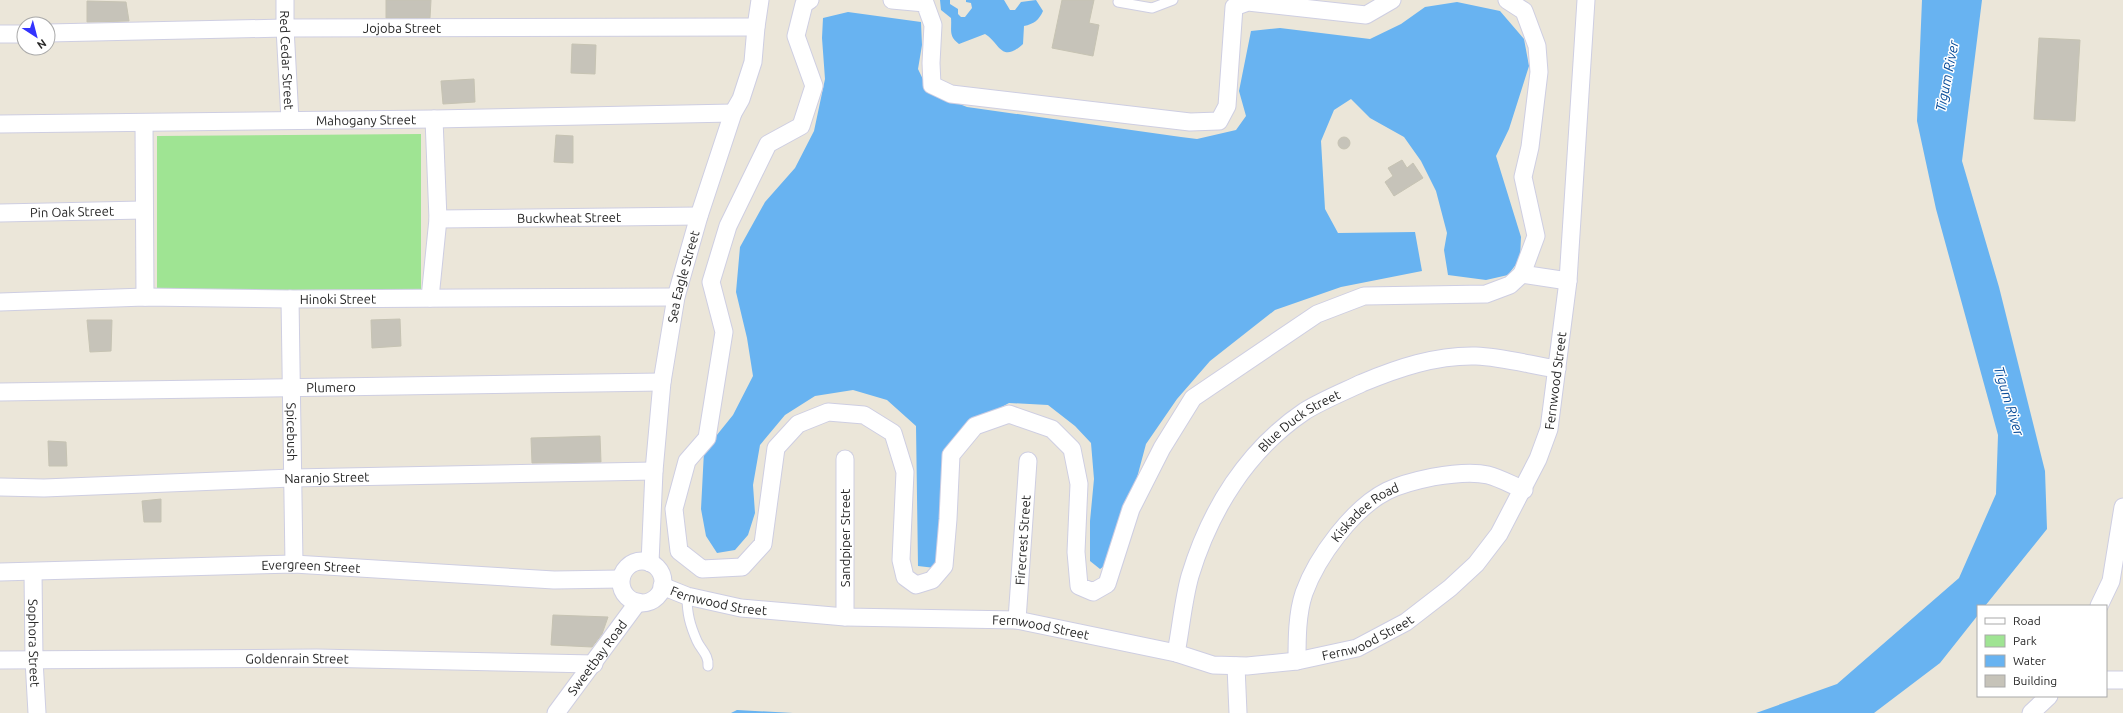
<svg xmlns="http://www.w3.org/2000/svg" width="2123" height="713" viewBox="0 0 2123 713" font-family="Ubuntu,sans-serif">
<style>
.green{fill:#9fe493}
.water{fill:#68b3f1}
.building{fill:#c6c3b9;stroke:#c6c3b3}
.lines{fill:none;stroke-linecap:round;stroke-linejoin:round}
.lane-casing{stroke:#cecee2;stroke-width:11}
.street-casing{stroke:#cecee2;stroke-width:19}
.lane{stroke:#fff;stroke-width:9}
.street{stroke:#fff;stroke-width:17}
.labels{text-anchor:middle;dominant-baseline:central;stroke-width:3;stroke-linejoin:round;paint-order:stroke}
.street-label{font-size:13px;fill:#282828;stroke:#fff}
.water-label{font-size:14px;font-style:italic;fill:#0a4d9a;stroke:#fff}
</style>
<rect width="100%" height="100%" fill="#ebe6d9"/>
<path class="green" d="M 421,134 L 421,289 L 157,291 L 157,136 Z"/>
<g class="water">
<path d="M 940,0 L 950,0 L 950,4 L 958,9 L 958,14 L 961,17 L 965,17 L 972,8 L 971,3 L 966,2 L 966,0 L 1004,0 L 1010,10 L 1015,10 L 1021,2 L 1036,0 L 1043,11 C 1039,20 1034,24 1024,26 L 1023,44 C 1001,64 1000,43 985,34 L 959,44 C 948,36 952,30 951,18 L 941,10 Z"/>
<path d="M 1922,0 L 1982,0 L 1962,161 L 1999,287 L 2045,471 L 2047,529 L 1985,606 L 1978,606 L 1978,615 L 1940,663 L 1874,713 L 1756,713 L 1837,684 L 1959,578 L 1996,494 L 1998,435 L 1936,209 L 1917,121 Z"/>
<path d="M 1457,2 L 1500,11 L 1524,39 L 1529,66 L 1509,129 L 1496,156 L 1521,237 L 1520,259 L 1508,275 L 1486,280 L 1448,275 L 1444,250 L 1447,233 L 1436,191 L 1421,161 L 1404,137 L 1370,118 L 1351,99 L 1334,110 L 1321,141 L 1325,209 L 1338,233 L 1415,232 L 1422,271 L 1341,287 L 1275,310 L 1210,361 L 1177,399 L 1146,444 L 1131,500 L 1110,562 L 1100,569 L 1090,561 L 1090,521 L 1094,479 L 1091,443 L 1075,426 L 1048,405 L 1009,403 L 968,425 L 940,524 L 935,568 L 918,566 L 916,426 L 887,400 L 853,390 L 815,396 L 785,415 L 760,445 L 753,485 L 755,513 L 748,535 L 735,550 L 717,553 L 706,536 L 701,509 L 704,451 L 733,415 L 753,376 L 747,338 L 736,292 L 740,247 L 765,202 L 795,168 L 814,131 L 825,79 L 822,38 L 823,18 L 848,12 L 921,22 L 922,45 L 918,69 L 929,92 L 967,107 L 1181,137 L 1197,139 L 1236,130 L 1246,116 L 1239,91 L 1251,31 L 1280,28 L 1370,39 L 1401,24 L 1425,7 Z"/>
<path d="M 737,710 L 793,713 L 731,713 Z"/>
</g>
<g class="building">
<path d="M 386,0 L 431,0 L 430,18 L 386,18 Z"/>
<path d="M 1062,0 L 1094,0 L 1089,23 L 1099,25 L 1093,56 L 1052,48 Z"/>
<path d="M 87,1 L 126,2 L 129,21 L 87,22 Z"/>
<path d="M 2039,38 L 2080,40 L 2075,121 L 2034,119 Z"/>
<path d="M 572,44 L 596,45 L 595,74 L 571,73 Z"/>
<path d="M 474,79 L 475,102 L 443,104 L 441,81 Z"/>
<path d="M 556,135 L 573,136 L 573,163 L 554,162 Z"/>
<circle cx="1344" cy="143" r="6"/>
<path d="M 1402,160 L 1407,168 L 1413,163 L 1423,178 L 1394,196 L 1385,182 L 1393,176 L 1388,168 Z"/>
<path d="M 400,319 L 401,346 L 372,348 L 371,320 Z"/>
<path d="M 87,320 L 112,320 L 111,351 L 90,352 Z"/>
<path d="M 600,436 L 601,462 L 532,463 L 531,438 Z"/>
<path d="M 48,441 L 66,442 L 67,466 L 49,466 Z"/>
<path d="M 161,499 L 161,522 L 144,522 L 142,501 Z"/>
<path d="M 553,615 L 608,617 L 602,634 L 592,647 L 551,645 Z"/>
</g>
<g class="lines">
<defs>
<g id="lane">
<path d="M 1118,2 L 1152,8 L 1173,0"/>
<path d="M 687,596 C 687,614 690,625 697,641 C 701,650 709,655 708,666"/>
</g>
<g id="street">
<path id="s1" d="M 285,0 L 285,28 L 290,120"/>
<path d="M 810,0 L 804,4 L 796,36 L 814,86 L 801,126 L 768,144 L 728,226 L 711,282 L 724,332 L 707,438 L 687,461 L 674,509 L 679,551 L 702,569 L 742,567 L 763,544 L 776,448 L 798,424 L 828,412 L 864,415 L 893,433 L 905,472 L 901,560 L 905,577 L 916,585 L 932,580 L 944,566 L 948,519 L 951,455 L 975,426 L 1009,414 L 1052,429 L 1072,449 L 1079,484 L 1076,552 L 1079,586 L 1093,592 L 1107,584 L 1131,509 L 1162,448 L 1193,398 L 1317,314 L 1364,296 L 1486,294 L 1510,285 L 1522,274 L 1568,281"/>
<path d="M 892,0 L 925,3 L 933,25 L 931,63 L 932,85 L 951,94 L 1190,122 L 1219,121 L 1227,106 L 1234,7 L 1248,2 L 1366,15 L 1392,0"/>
<path d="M 1507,0 L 1524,11 L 1537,46 L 1539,72 L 1530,147 L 1523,177 L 1536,236 L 1522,274"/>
<path id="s2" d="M 48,33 L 285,28 L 756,27"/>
<path d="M 0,34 L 24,34"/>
<path d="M 144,123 L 145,297"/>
<path id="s3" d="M 0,124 L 434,119 L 733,113"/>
<path id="s4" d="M 0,213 L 143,210"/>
<path id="s5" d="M 438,219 L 699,216"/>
<path d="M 430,298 L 438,219 L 434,119"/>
<path id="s6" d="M 290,299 L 294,564"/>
<path id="s7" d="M 0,302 L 145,297 L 290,299 L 676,297"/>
<path id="s8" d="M 0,392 L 662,382"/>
<path d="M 845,459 L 845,617"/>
<path id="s9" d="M 0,487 L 44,488 L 292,478 L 654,471"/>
<circle cx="642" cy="582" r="21"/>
<path id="s10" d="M 650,563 L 654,471 L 662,382 L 676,297 L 699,216 L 733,113 L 741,99 L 753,62 L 756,27 L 760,0"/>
<path id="s11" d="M 0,572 L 294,564 L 554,580 L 621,579"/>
<path id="s12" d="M 33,572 L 34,660 L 37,713"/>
<path id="s13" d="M 662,586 L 687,596 L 741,608 L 845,617 L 1017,620 L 1176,653 L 1213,665 L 1247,666 L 1297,661 L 1357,648 L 1406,622 L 1450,588 L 1476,564 L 1499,534 L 1538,459 L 1549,429 L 1568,281 L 1586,0"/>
<path d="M 2099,606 L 2111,581 L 2123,507"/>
<path id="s14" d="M 1017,620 L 1028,461"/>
<path id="s15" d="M 1176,653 C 1181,628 1183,601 1190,576 C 1210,510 1247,450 1305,411 C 1323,400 1343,392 1362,383 C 1398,368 1436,355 1476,356 C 1502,357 1531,365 1557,369"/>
<path id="s16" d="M 0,660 L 317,658 L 594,664"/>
<path id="s17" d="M 1297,661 C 1297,639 1297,614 1304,593 C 1317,557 1353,508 1387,491 C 1401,484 1418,480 1433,477 C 1450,474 1471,471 1488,475 C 1500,478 1512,485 1524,490"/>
<path d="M 1236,666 L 1238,713"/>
<path d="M 2106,680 L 2123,680"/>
<path id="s18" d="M 556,713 L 638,602"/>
<path d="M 2031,713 L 2049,696"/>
</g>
</defs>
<use href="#lane" class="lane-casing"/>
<use href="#street" class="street-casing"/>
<use href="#lane" class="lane"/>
<use href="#street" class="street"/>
</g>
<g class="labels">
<g class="street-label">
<text stroke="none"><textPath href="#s2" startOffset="354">Jojoba Street</textPath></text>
<text stroke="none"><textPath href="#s1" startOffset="60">Red Cedar Street</textPath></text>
<text stroke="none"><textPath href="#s3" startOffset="366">Mahogany Street</textPath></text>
<text stroke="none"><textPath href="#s4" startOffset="72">Pin Oak Street</textPath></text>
<text stroke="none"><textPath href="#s5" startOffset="131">Buckwheat Street</textPath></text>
<text stroke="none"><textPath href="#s10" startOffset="289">Sea Eagle Street</textPath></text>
<text stroke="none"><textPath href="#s7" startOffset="338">Hinoki Street</textPath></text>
<text stroke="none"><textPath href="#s13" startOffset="1055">Fernwood Street</textPath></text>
<text stroke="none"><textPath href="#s8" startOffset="331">Plumero</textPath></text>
<text stroke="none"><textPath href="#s15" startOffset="273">Blue Duck Street</textPath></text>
<text stroke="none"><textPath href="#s6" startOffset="133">Spicebush</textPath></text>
<text stroke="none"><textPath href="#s9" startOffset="327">Naranjo Street</textPath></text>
<text stroke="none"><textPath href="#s17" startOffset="172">Kiskadee Road</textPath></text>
<text transform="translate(845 538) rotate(-90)">Sandpiper Street</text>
<text stroke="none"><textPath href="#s14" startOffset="80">Firecrest Street</textPath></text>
<text stroke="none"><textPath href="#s11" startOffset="311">Evergreen Street</textPath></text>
<text stroke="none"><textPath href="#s13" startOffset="59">Fernwood Street</textPath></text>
<text stroke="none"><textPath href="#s13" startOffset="383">Fernwood Street</textPath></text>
<text stroke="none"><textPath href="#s13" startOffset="719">Fernwood Street</textPath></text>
<text stroke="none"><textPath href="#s12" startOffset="71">Sophora Street</textPath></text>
<text stroke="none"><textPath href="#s16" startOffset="297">Goldenrain Street</textPath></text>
<text stroke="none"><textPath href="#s18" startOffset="69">Sweetbay Road</textPath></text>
</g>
<g class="water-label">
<text transform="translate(1947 76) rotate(-79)">Tigum River</text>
<text transform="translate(2009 401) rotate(73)">Tigum River</text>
</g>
</g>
<rect x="1977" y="605" width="130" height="92" fill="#ffffff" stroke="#a9a9a9"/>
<rect x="1985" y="618" width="20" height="6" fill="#ffffff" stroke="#a9a9a9"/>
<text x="2013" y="625" font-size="12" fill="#282828">Road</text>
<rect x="1985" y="635" width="20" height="12" fill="#9fe493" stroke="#a9a9a9"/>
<text x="2013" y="645" font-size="12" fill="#282828">Park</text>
<rect x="1985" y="655" width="20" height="12" fill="#68b3f1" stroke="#a9a9a9"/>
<text x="2013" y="665" font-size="12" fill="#282828">Water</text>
<rect x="1985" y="675" width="20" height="12" fill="#c6c3b9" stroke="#a9a9a9"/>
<text x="2013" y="685" font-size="12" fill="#282828">Building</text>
<g transform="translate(36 36) rotate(144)"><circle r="19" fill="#ffffff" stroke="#a9a9a9"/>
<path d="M0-3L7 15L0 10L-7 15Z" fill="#3333fe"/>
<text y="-6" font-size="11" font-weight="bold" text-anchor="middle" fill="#282828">N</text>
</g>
</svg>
